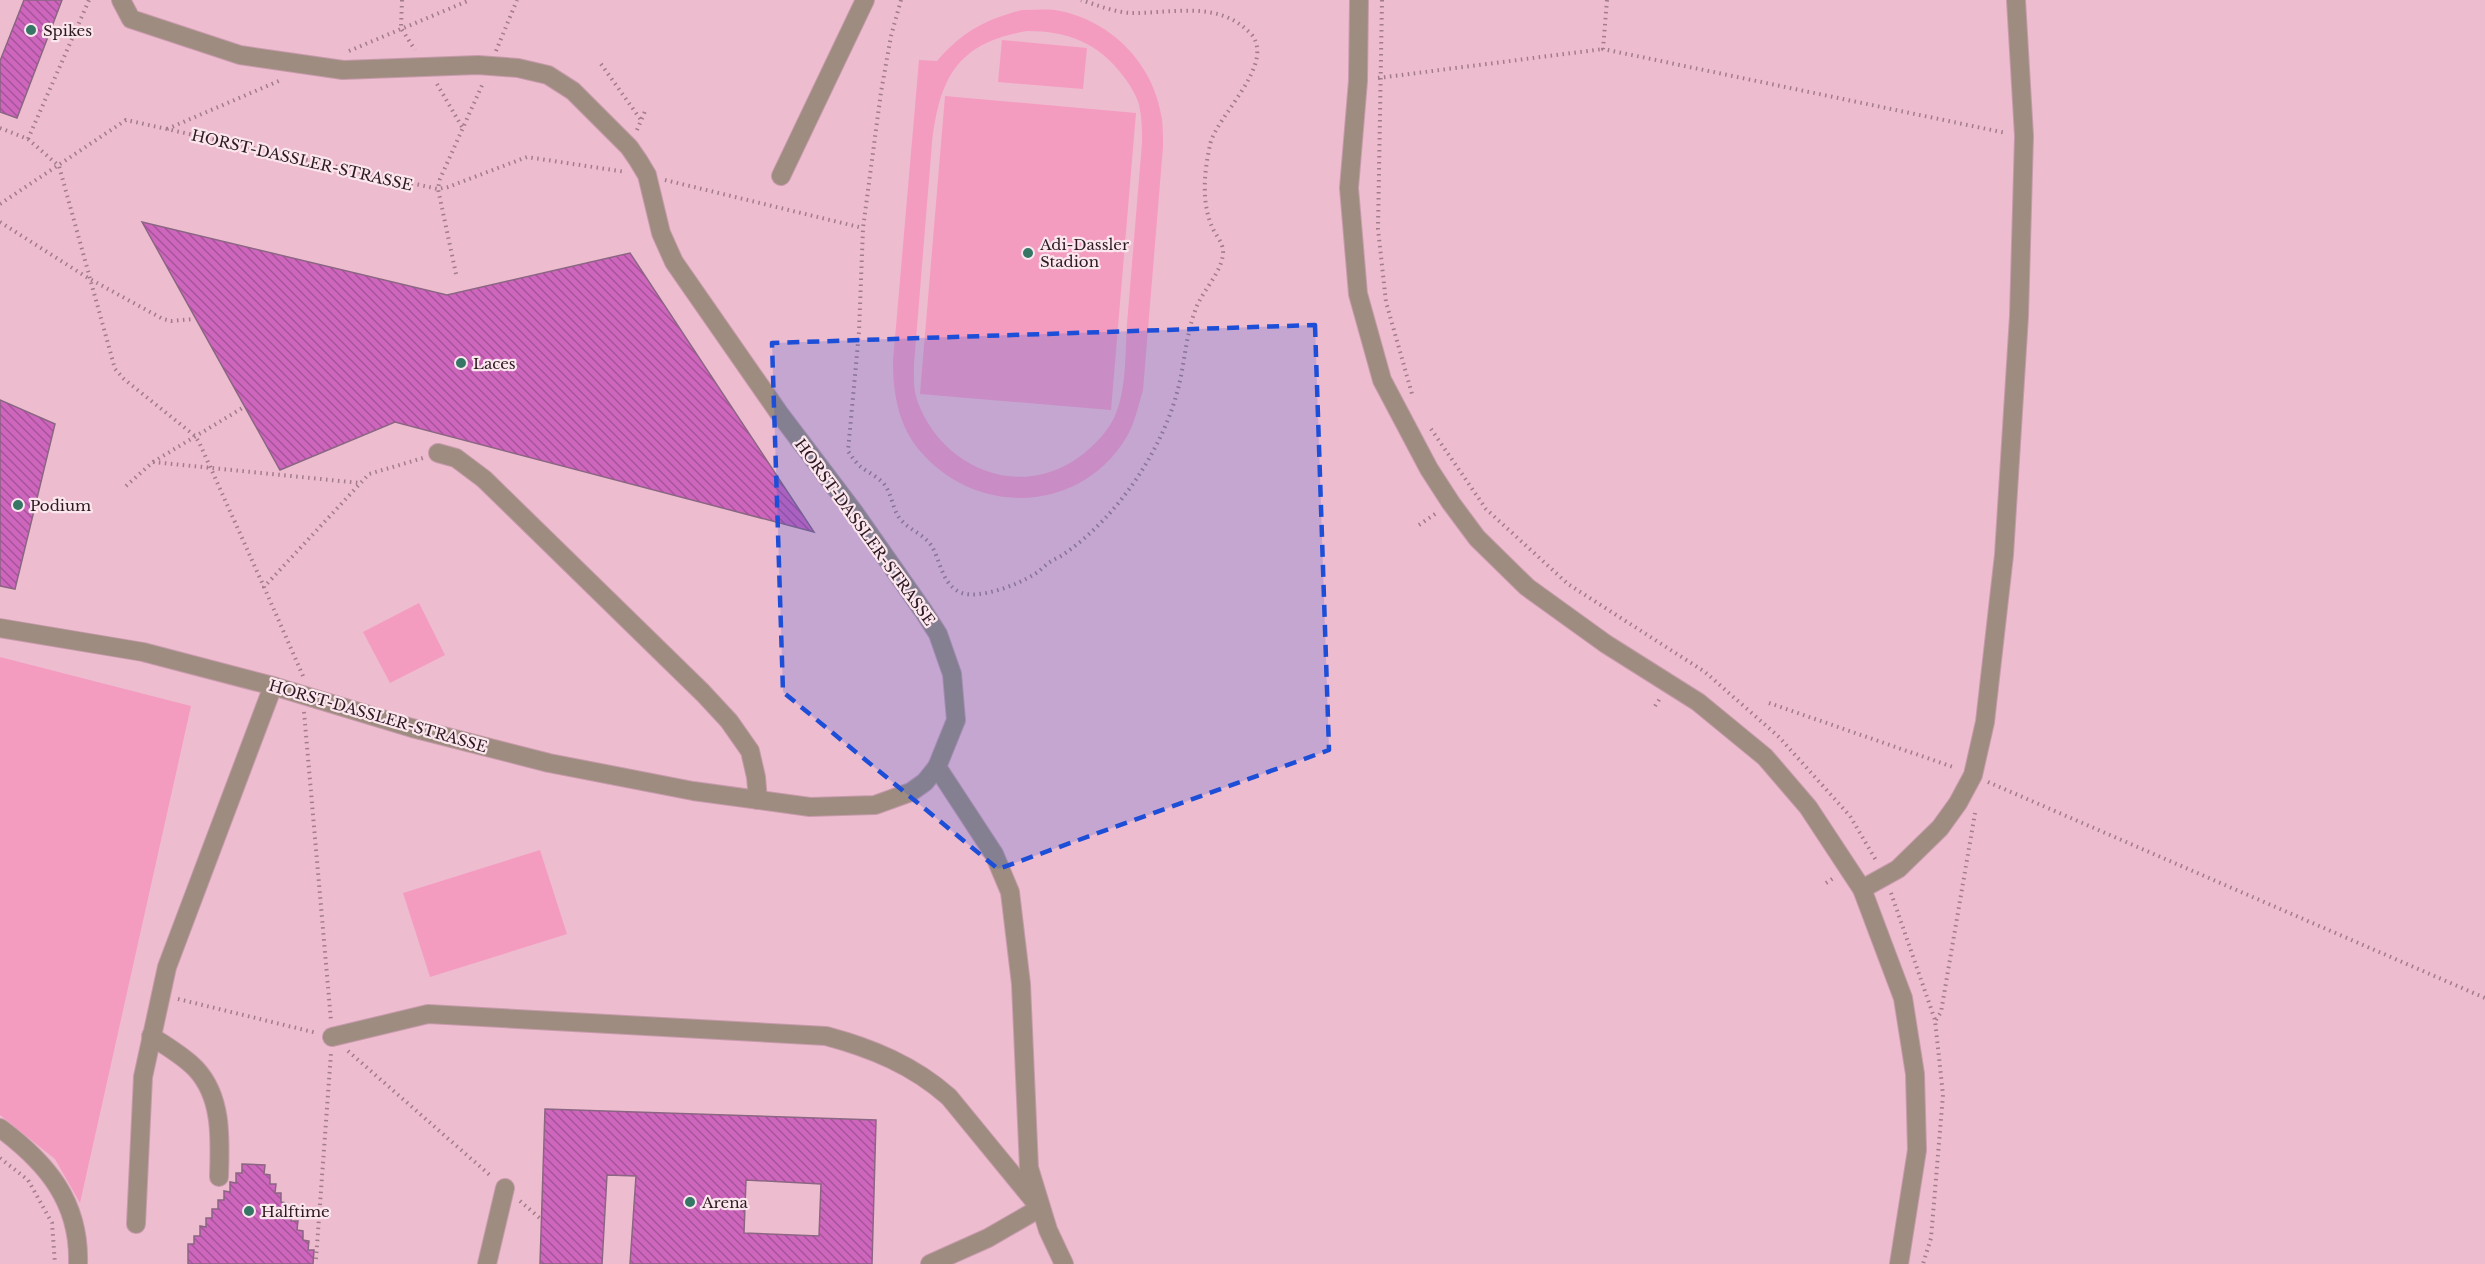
<svg xmlns="http://www.w3.org/2000/svg" width="2485" height="1264" viewBox="0 0 2485 1264" font-family="'Libre Baskerville',serif">
<style>
.green{fill:#f49cc0;fill-rule:evenodd}
.building{fill:url(#building-back-hatch);stroke:#8b6683;stroke-width:1.5;fill-rule:evenodd}
.lines{fill:none;stroke-linecap:round;stroke-linejoin:round}
.minor-casing{stroke:#c79bac;stroke-width:20}
.path{stroke:#a27c8b;stroke-width:4;stroke-dasharray:1.5 4.5;stroke-linecap:butt}
.minor{stroke:#9f8c80;stroke-width:18}
.marked{fill:#1d4ed8;fill-opacity:0.2;stroke:#1d4ed8;stroke-width:4.5;stroke-dasharray:12 8;stroke-linejoin:round}
.poi-dot{fill:#357665;stroke:#fce6ee;stroke-width:2}
.labels{text-anchor:middle;dominant-baseline:central;stroke-width:4.5;stroke-linejoin:round;paint-order:stroke}
.poi-label{font-size:15px;fill:#2c1921;stroke:#fce6ee;text-anchor:start}
.street-label{font-size:15px;fill:#2c1921;stroke:#fce6ee}
</style>
<defs>
<pattern id="building-back-hatch" width="6" height="6" patternUnits="userSpaceOnUse" patternTransform="scale(1.5)"><rect width="6" height="6" fill="#ce66bd"/><path d="M-1 5l2 2M0 0l6 6M5-1l2 2" fill="none" stroke="#a75399"/></pattern>
</defs>
<rect width="100%" height="100%" fill="#eebccf"/>
<g class="green">
<path d="M 1022,10 C 1033,10 1045,9 1055,10 C 1110,19 1154,63 1162,119 C 1163,128 1163,138 1163,147 L 1143,390 C 1138,406 1135,423 1126,438 C 1080,514 976,517 920,451 C 898,425 893,393 893,361 L 919,60 L 937,61 C 963,31 985,20 1022,10 ZM 1027,31 C 1068,31 1099,43 1124,77 C 1130,85 1139,99 1140,110 C 1142,120 1142,132 1142,143 C 1137,203 1132,263 1127,324 C 1125,353 1127,391 1114,418 C 1105,436 1087,453 1070,463 C 1010,498 939,463 917,400 C 913,388 914,376 914,364 L 932,143 C 940,77 957,43 1027,31 Z"/>
<path d="M 1002,40 L 1087,48 L 1083,89 L 998,82 Z"/>
<path d="M 945,96 L 1136,113 L 1111,410 L 920,394 Z"/>
<path d="M 419,603 L 445,655 L 390,683 L 363,632 Z"/>
<path d="M 0,657 L 191,706 L 80,1203 L 55,1159 L 0,1115 Z"/>
<path d="M 540,850 L 567,934 L 430,977 L 403,893 Z"/>
</g>
<g class="building">
<path d="M 24,0 L 62,0 L 17,118 L 0,112 L 0,61 Z"/>
<path d="M 142,222 L 447,295 L 630,253 L 814,532 L 395,422 L 280,470 Z"/>
<path d="M 0,400 L 55,424 L 15,589 L 0,586 Z"/>
<path d="M 545,1109 L 876,1120 L 872,1264 L 630,1264 L 636,1176 L 607,1175 L 602,1264 L 540,1264 ZM 746,1180 L 821,1184 L 819,1236 L 744,1233 Z"/>
<path d="M 242,1164 L 265,1165 L 264,1174 L 270,1175 L 270,1184 L 276,1184 L 275,1193 L 281,1193 L 281,1202 L 287,1203 L 286,1212 L 292,1212 L 291,1221 L 298,1221 L 297,1230 L 303,1231 L 303,1240 L 309,1241 L 308,1250 L 314,1250 L 313,1264 L 188,1264 L 188,1244 L 194,1244 L 194,1236 L 200,1236 L 200,1226 L 206,1227 L 206,1218 L 212,1218 L 212,1209 L 218,1209 L 218,1200 L 224,1200 L 224,1191 L 230,1192 L 230,1182 L 236,1183 L 236,1173 L 242,1173 Z"/>
</g>
<g class="lines">
<defs>
<g id="minor">
<path d="M 1359,0 L 1358,81 L 1349,188 L 1358,294 L 1382,380 L 1429,469 L 1451,503 L 1477,538 L 1527,587 L 1606,644 L 1698,702 L 1765,757 L 1808,807 L 1862,889 L 1903,998 L 1915,1074 L 1917,1150 L 1899,1264"/>
<path d="M 781,176 L 865,0"/>
<path d="M 438,453 L 456,458 L 484,479 L 703,693 L 729,721 L 750,751 L 756,777 L 758,800"/>
<path d="M 0,628 L 143,652 L 273,686 L 412,728 L 549,763 L 693,791 L 810,807 L 875,805 L 911,792 L 925,782 L 937,767 L 956,720 L 952,674 L 938,634 L 924,612 L 854,512 L 779,413 L 674,262 L 661,233 L 647,175 L 638,160 L 629,147 L 573,91 L 548,75 L 518,68 L 478,65 L 343,70 L 240,55 L 131,19 L 121,0"/>
<path d="M 937,767 L 994,854 L 1010,892 L 1021,984 L 1029,1168 L 1048,1230 L 1064,1264"/>
<path d="M 1862,889 L 1898,869 L 1940,828 L 1958,803 L 1973,775 L 1985,722 L 2004,555 L 2019,316 L 2024,136 L 2016,0"/>
<path d="M 151,1036 C 166,1046 184,1056 196,1069 C 223,1098 220,1141 219,1177"/>
<path d="M 332,1037 L 428,1014 L 826,1036 C 871,1048 913,1065 949,1097 L 1040,1208 L 988,1238 L 930,1264"/>
<path d="M 0,1128 C 47,1163 80,1202 78,1264"/>
<path d="M 136,1224 L 143,1077 L 167,967 L 273,686"/>
<path d="M 487,1264 L 505,1188"/>
</g>
</defs>
<use href="#minor" class="minor-casing"/>
<g class="path">
<path d="M 402,0 L 401,28 L 415,50"/>
<path d="M 901,0 L 891,36 L 881,92 L 863,228 L 859,332 L 848,451 C 852,457 856,463 861,467 C 869,473 882,479 886,487 C 893,498 893,512 902,521 C 910,530 923,534 931,545 C 941,560 941,585 962,593 C 980,599 1017,585 1033,575 C 1039,572 1044,566 1050,562 C 1054,559 1060,557 1064,554 C 1118,517 1164,448 1179,385 C 1185,360 1186,335 1195,311 C 1201,292 1221,274 1223,254 C 1224,244 1217,237 1213,229 C 1201,203 1204,173 1210,145 C 1216,116 1275,66 1252,35 C 1220,0 1176,13 1133,13 C 1116,13 1097,5 1081,0"/>
<path d="M 1382,0 L 1378,229 L 1386,302 L 1412,394"/>
<path d="M 1607,0 L 1603,49 L 2006,133"/>
<path d="M 349,51 L 470,0"/>
<path d="M 496,51 L 517,0"/>
<path d="M 601,64 L 641,120"/>
<path d="M 1378,78 L 1603,49"/>
<path d="M 437,84 L 462,127"/>
<path d="M 0,128 L 28,139 L 59,166 L 115,369 L 124,379 L 195,436 L 199,442 L 264,587"/>
<path d="M 167,129 L 281,80"/>
<path d="M 637,130 L 646,109"/>
<path d="M 28,139 L 89,0"/>
<path d="M 665,180 L 863,228"/>
<path d="M 0,204 L 126,120 L 438,189 L 448,187 L 527,157 L 626,172"/>
<path d="M 0,222 L 88,278 L 163,319 L 171,321 L 194,319"/>
<path d="M 456,274 L 438,189 L 440,179 L 483,83"/>
<path d="M 1431,429 L 1486,509 L 1568,584 L 1705,672 L 1779,737 L 1850,816 L 1877,862"/>
<path d="M 153,462 L 244,407"/>
<path d="M 126,486 L 153,462 L 360,483"/>
<path d="M 1419,525 L 1438,512"/>
<path d="M 303,676 L 264,587 L 369,474 L 423,458"/>
<path d="M 1769,703 L 1956,768"/>
<path d="M 1655,706 L 1661,697"/>
<path d="M 304,712 L 331,1021"/>
<path d="M 1988,782 L 2485,998"/>
<path d="M 1826,883 L 1835,877"/>
<path d="M 1891,893 L 1935,1020 L 1943,1095 L 1931,1238 L 1923,1264"/>
<path d="M 178,999 L 317,1033"/>
<path d="M 1936,1020 L 1941,1012 L 1975,813"/>
<path d="M 348,1051 L 492,1177"/>
<path d="M 0,1158 L 28,1180 L 52,1223 L 55,1264"/>
<path d="M 520,1201 L 542,1220"/>
<path d="M 316,1259 L 331,1053"/>
</g>
<use href="#minor" class="minor"/>
</g>
<path class="marked" d="M 1315,325 L 1329,750 L 998,869 L 783,692 L 772,343 Z"/>
<g class="poi-dot">
<circle cx="31" cy="30" r="6"/>
<circle cx="1028" cy="253" r="6"/>
<circle cx="461" cy="363" r="6"/>
<circle cx="18" cy="505" r="6"/>
<circle cx="690" cy="1202" r="6"/>
<circle cx="249" cy="1211" r="6"/>
</g>
<g class="labels">
<g class="poi-label">
<text x="43" y="30">Spikes</text>
<text x="1040" y="244">Adi-Dassler<tspan x="1040" dy="17">Stadion</tspan></text>
<text x="473" y="363">Laces</text>
<text x="30" y="505">Podium</text>
<text x="702" y="1202">Arena</text>
<text x="261" y="1211">Halftime</text>
</g>
<g class="street-label">
<text transform="translate(302 160) rotate(13)">HORST-DASSLER-STRASSE</text>
<text transform="translate(865 532) rotate(54)">HORST-DASSLER-STRASSE</text>
<text transform="translate(378 716) rotate(16)">HORST-DASSLER-STRASSE</text>
</g>
</g>
</svg>
